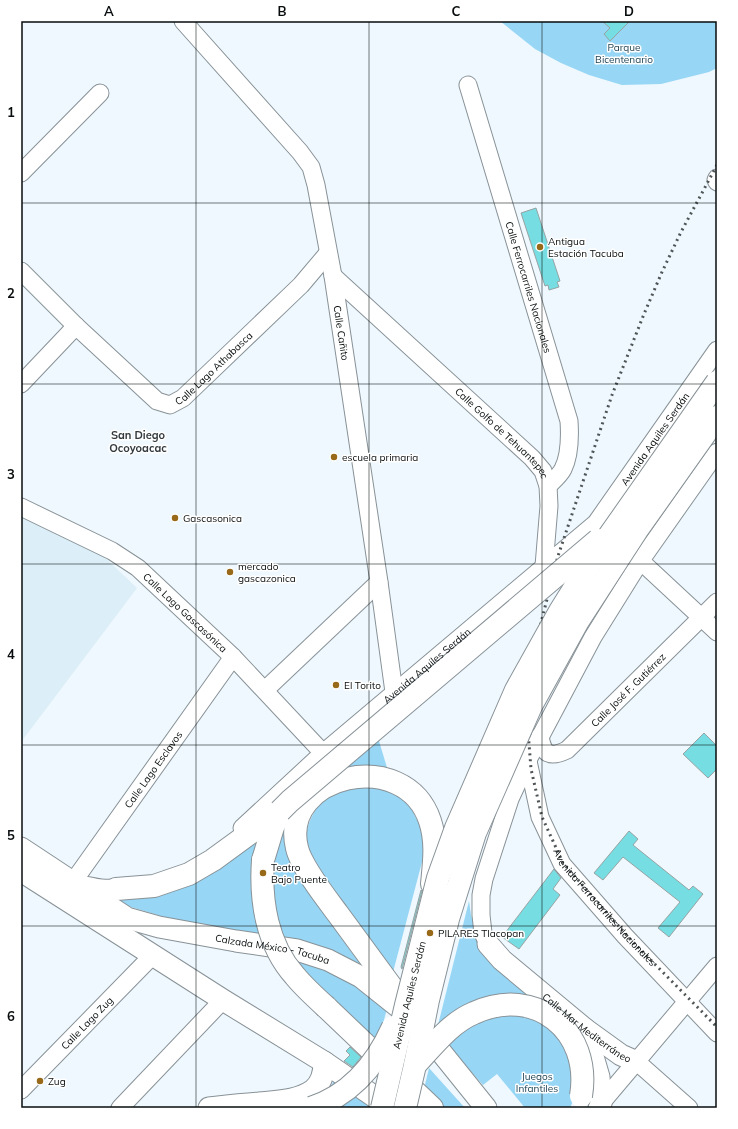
<svg xmlns="http://www.w3.org/2000/svg" width="738" height="1129" viewBox="0 0 738 1129" font-family="Mulish,sans-serif">
<style>
.built{fill:#dceef7}
.green{fill:#97d6f5}
.building{fill:#76dee2;stroke:#97a3a3}
.lines{fill:none;stroke-linecap:round;stroke-linejoin:round}
.minor-casing{stroke:#889297;stroke-width:19}
.major-casing{stroke:#889297;stroke-width:23}
.highway-casing{stroke:#889297;stroke-width:24}
.minor{stroke:#fff;stroke-width:17}
.major{stroke:#fff;stroke-width:21}
.highway{stroke:#fff;stroke-width:22}
.rail{stroke:#4f5557;stroke-width:3;stroke-dasharray:2 4;stroke-linecap:butt}
.highway-bridge-casing{stroke:#889297;stroke-width:24;stroke-linecap:butt}
.highway-bridge{stroke:#fff;stroke-width:22}
.grid{fill:none;stroke:#080c0d;stroke-width:1;stroke-opacity:0.55}
.poi-dot{fill:#976918;stroke:#fff;stroke-width:1.5}
.labels{text-anchor:middle;dominant-baseline:central;stroke-width:3;stroke-linejoin:round;paint-order:stroke}
.park-label{font-size:10px;fill:#1d4152;stroke:#fff}
.poi-label{font-size:10px;fill:#080c0d;stroke:#fff;text-anchor:start}
.street-label{font-size:10px;fill:#080c0d;stroke:#fff}
.neighbourhood-label{font-size:11px;font-weight:bold;fill:#323a3f;stroke:#fff}
.neatline{fill:none;stroke:#080c0d;stroke-width:1.5}
.grid-label{font-size:13px;text-anchor:middle;font-weight:bold;fill:#080c0d}
</style>
<rect width="100%" height="100%" fill="#eef8fe"/>
<path class="built" d="M 21,517 L 100,553 L 137,588 L 21,742 Z"/>
<g class="green">
<path d="M 500,21 L 717,21 L 717,68 L 709,72 L 661,84 L 622,85 L 589,75 L 561,63 L 535,49 Z"/>
<path d="M 373,721 L 394,791 L 408,802 L 423,832 L 425,846 L 422,862 L 392,976 L 307,855 C 304,829 308,822 321,801 L 315,771 Z"/>
<path d="M 293,814 L 292,864 L 302,883 L 320,909 L 355,957 L 374,980 L 111,901 L 159,895 L 253,837 L 260,846 L 284,829 Z"/>
<path d="M 469,901 L 471,915 L 476,931 L 543,1006 L 570,1046 L 573,1101 L 570,1108 L 525,1108 L 497,1074 L 483,1085 L 436,1033 Z"/>
<path d="M 293,957 L 348,978 L 388,1005 L 381,1031 L 375,1041 L 303,970 Z"/>
<path d="M 429,1068 L 465,1108 L 440,1108 L 423,1093 Z"/>
<path d="M 334,1080 L 370,1104 L 369,1108 L 297,1108 L 329,1090 Z"/>
</g>
<g class="building">
<path d="M 602,21 L 630,21 L 610,41 L 604,34 L 610,28 Z"/>
<path d="M 536,208 L 560,281 L 557,282 L 559,287 L 549,290 L 548,285 L 545,286 L 521,213 Z"/>
<path d="M 704,733 L 717,746 L 717,769 L 708,778 L 683,754 Z"/>
<path d="M 629,831 L 638,839 L 633,845 L 689,890 L 693,886 L 703,894 L 669,937 L 658,928 L 680,902 L 623,857 L 603,880 L 594,873 Z"/>
<path d="M 554,869 L 561,878 L 553,889 L 560,895 L 519,949 L 502,937 Z"/>
<path d="M 421,890 L 422,891 L 402,969 L 401,967 Z"/>
<path d="M 350,1047 L 361,1057 L 353,1067 L 344,1061 L 350,1055 L 346,1051 Z"/>
</g>
<g class="lines">
<defs>
<g id="minor">
<path id="s1" d="M 183,21 L 300,152 L 311,167 L 316,185 L 333,276 L 379,582 L 394,692"/>
<path id="s2" d="M 468,85 L 569,421 C 570,436 570,455 563,469 C 560,475 553,481 548,486"/>
<path d="M 21,173 L 100,93"/>
<path d="M 717,178 L 716,180 L 717,182"/>
<path id="s3" d="M 21,271 L 76,326 L 157,401 L 170,405 L 183,398 L 301,285 L 328,253"/>
<path id="s4" d="M 333,276 L 532,458 L 543,471 L 548,486 L 549,506 L 544,566 L 549,571"/>
<path d="M 21,384 L 76,326"/>
<path id="s5" d="M 21,507 L 112,551 L 138,568 L 233,657 L 323,753"/>
<path d="M 632,553 L 717,632"/>
<path d="M 265,690 L 379,582"/>
<path id="s6" d="M 540,736 C 543,755 550,758 567,750 L 717,602"/>
<path d="M 528,761 L 540,817 L 562,864 L 625,936 L 717,1033"/>
<path id="s7" d="M 242,828 L 323,753 L 596,523 L 717,350"/>
<path id="s8" d="M 128,886 C 107,891 93,887 73,882 L 233,657"/>
<path d="M 488,944 L 483,933 L 481,915 L 481,895 L 484,879 L 510,799 L 530,756 L 593,637 L 641,560 L 717,452"/>
<path d="M 637,1062 L 689,1108"/>
<path id="s9" d="M 21,1090 L 153,955"/>
<path d="M 120,1108 L 223,1000"/>
<path d="M 597,1108 L 717,966"/>
</g>
<g id="major">
<path id="s10" d="M 21,848 L 127,918 L 159,927 L 236,941 L 297,950 L 328,960 L 361,977 L 416,1021 L 486,1108"/>
<path d="M 21,871 L 223,1000 L 324,1062 L 391,1108"/>
<path id="s11" d="M 488,944 L 502,960 L 585,1029 L 621,1055 L 637,1062"/>
<path d="M 585,1029 L 599,1077 L 601,1104"/>
<path d="M 209,1108 C 226,1106 242,1104 259,1103 C 277,1101 298,1101 313,1090 C 322,1083 324,1073 324,1062"/>
</g>
<g id="highway">
<path d="M 263,860 L 273,827 L 280,811"/>
<path d="M 116,889 L 154,886 L 189,874 L 213,860 L 280,811"/>
<path d="M 326,1007 L 432,1108"/>
<path d="M 415,1019 C 389,984 364,949 338,914 C 326,898 301,866 297,848 C 279,775 405,745 430,821 C 437,842 434,863 432,884"/>
</g>
</defs>
<use href="#minor" class="minor-casing"/>
<use href="#major" class="major-casing"/>
<use href="#highway" class="highway-casing"/>
<use href="#minor" class="minor"/>
<use href="#major" class="major"/>
<use href="#highway" class="highway"/>
<path class="rail" id="s12" d="M 717,165 L 681,232 L 662,272 L 644,314 L 612,395 L 558,556 L 529,670 L 527,718 L 531,769 L 542,817 L 563,863 L 630,939 L 717,1027"/>
<defs>
<g id="highway-bridge">
<path d="M 280,811 L 290,801 L 598,540"/>
<path d="M 263,860 C 260,901 267,945 295,976 C 304,987 315,997 326,1007"/>
<path d="M 415,1065 C 433,1046 450,1023 474,1013 C 535,985 592,1030 581,1096"/>
<path d="M 311,1108 C 351,1095 376,1065 393,1027"/>
<path id="s13" d="M 382,1108 L 406,1005 L 438,878 L 456,828 L 516,690 L 560,611 L 590,563 L 717,382"/>
<path d="M 405,1108 L 415,1065 L 428,1000 L 448,919 L 475,833 L 531,706 L 578,621 L 637,530 L 717,417"/>
</g>
</defs>
<use href="#highway-bridge" class="highway-bridge-casing"/>
<use href="#highway-bridge" class="highway-bridge"/>
</g>
<path class="grid" d="M 196,21 L 196,1108M 369,21 L 369,1108M 542,21 L 542,1108M 21,203 L 717,203M 21,384 L 717,384M 21,564 L 717,564M 21,745 L 717,745M 21,926 L 717,926"/>
<g class="poi-dot">
<circle cx="540" cy="247" r="4"/>
<circle cx="334" cy="457" r="4"/>
<circle cx="175" cy="518" r="4"/>
<circle cx="230" cy="572" r="4"/>
<circle cx="336" cy="685" r="4"/>
<circle cx="263" cy="873" r="4"/>
<circle cx="430" cy="933" r="4"/>
<circle cx="40" cy="1081" r="4"/>
</g>
<g class="labels">
<g class="park-label">
<text x="624" y="47">Parque<tspan x="624" dy="12">Bicentenario</tspan></text>
<text x="537" y="1076">Juegos<tspan x="537" dy="12">Infantiles</tspan></text>
</g>
<g class="poi-label">
<text x="548" y="241">Antigua<tspan x="548" dy="12">Estación Tacuba</tspan></text>
<text x="342" y="457">escuela primaria</text>
<text x="183" y="518">Gascasonica</text>
<text x="238" y="566">mercado<tspan x="238" dy="12">gascazonica</tspan></text>
<text x="344" y="685">El Torito</text>
<text x="271" y="867">Teatro<tspan x="271" dy="12">Bajo Puente</tspan></text>
<text x="438" y="933">PILARES Tlacopan</text>
<text x="48" y="1081">Zug</text>
</g>
<g class="street-label">
<text stroke="none"><textPath href="#s2" startOffset="211">Calle Ferrocarriles Nacionales</textPath></text>
<text stroke="none"><textPath href="#s1" startOffset="363">Calle Cañito</textPath></text>
<text stroke="none"><textPath href="#s3" startOffset="259">Calle Lago Athabasca</textPath></text>
<text stroke="none"><textPath href="#s4" startOffset="231">Calle Golfo de Tehuantepec</textPath></text>
<text stroke="none"><textPath href="#s7" startOffset="570">Avenida Aquiles Serdán</textPath></text>
<text stroke="none"><textPath href="#s5" startOffset="197">Calle Lago Gascasónica</textPath></text>
<text stroke="none"><textPath href="#s7" startOffset="246">Avenida Aquiles Serdán</textPath></text>
<text stroke="none"><textPath href="#s6" startOffset="125">Calle José F. Gutiérrez</textPath></text>
<text stroke="none"><textPath href="#s8" startOffset="194">Calle Lago Esclavos</textPath></text>
<text stroke="none"><textPath href="#s12" startOffset="800">Avenida Ferrocarriles Nacionales</textPath></text>
<text stroke="none"><textPath href="#s10" startOffset="276">Calzada México - Tacuba</textPath></text>
<text stroke="none"><textPath href="#s13" startOffset="116">Avenida Aquiles Serdán</textPath></text>
<text stroke="none"><textPath href="#s9" startOffset="94">Calle Lago Zug</textPath></text>
<text stroke="none"><textPath href="#s11" startOffset="130">Calle Mar Mediterráneo</textPath></text>
</g>
<g class="neighbourhood-label">
<text x="138" y="435">San Diego<tspan x="138" dy="13">Ocoyoacac</tspan></text>
</g>
</g>
<rect width="738" height="1129" fill="none" stroke="#ffffff" stroke-width="44"/>
<rect x="22" y="22" width="694" height="1085" class="neatline"/>
<g class="grid-label">
<text x="109" y="16">A</text>
<text x="282" y="16">B</text>
<text x="456" y="16">C</text>
<text x="629" y="16">D</text>
<text x="11" y="117">1</text>
<text x="11" y="298">2</text>
<text x="11" y="479">3</text>
<text x="11" y="659">4</text>
<text x="11" y="840">5</text>
<text x="11" y="1021">6</text>
</g>
</svg>
